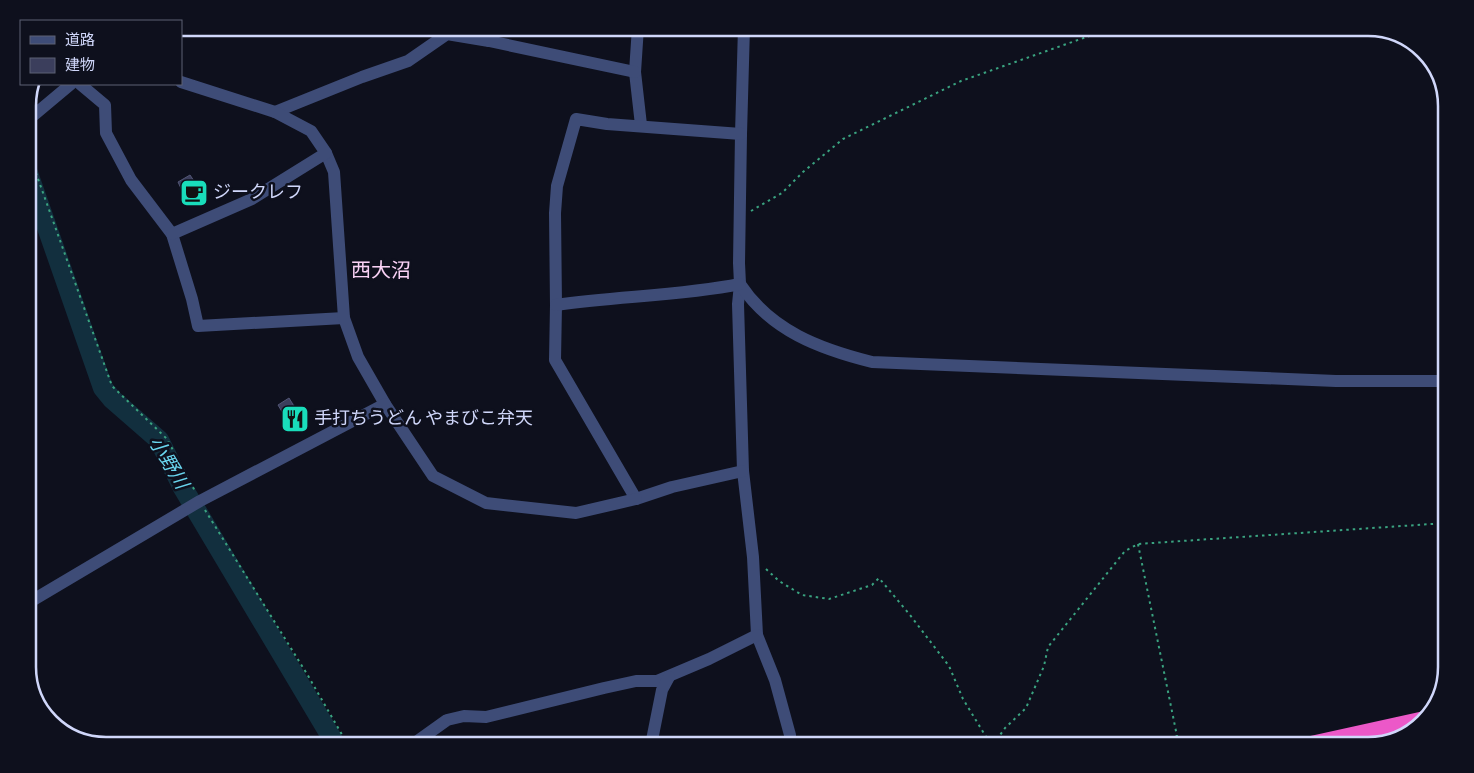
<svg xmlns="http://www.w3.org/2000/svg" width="1474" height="773" viewBox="0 0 1474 773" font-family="'Alegreya Sans','Noto Sans JP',sans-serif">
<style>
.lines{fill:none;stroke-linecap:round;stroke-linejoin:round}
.river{stroke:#122f3e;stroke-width:20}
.path{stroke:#3aa380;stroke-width:2;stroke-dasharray:2.5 4;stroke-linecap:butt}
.minor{stroke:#3e4c77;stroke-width:12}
.highway{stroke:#ec58c8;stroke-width:15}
.wall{fill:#292c49}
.shaded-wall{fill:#161930}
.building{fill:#3b3e5c;stroke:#525675}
.labels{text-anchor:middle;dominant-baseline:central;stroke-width:5;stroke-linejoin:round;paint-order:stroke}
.poi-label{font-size:18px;fill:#d0d7fa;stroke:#0e101d;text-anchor:start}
.water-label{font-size:19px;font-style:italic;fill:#69d5ee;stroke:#0e101d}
.quarter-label{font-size:20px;fill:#fad2f6;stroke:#0e101d}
.rim{fill:none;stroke:#d0d7fa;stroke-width:2.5}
</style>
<rect width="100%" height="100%" fill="#0e101d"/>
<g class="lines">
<path class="river" d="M 28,173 L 103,388 L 112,399 L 159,440 L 183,488 L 336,745"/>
<g class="path">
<path d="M 415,27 L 430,30"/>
<path d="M 28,155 L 32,162 L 112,386 L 167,439 L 195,491"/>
<path d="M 751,211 L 782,193 L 803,172 L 843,139 L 961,81 L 1115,27"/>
<path d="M 205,510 L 307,674 L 348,745"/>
<path d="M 1138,544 L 1177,736 L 1146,745"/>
<path d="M 766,569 L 779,581 L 802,595 L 829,599 L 872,585 L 879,578 L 910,615 L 949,666 L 963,699 L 991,745"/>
<path d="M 993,745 L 1005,728 L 1026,708 L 1044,666 L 1048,647 L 1125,551 L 1138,544 L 1446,523"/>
</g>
<g class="minor">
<path d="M 638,27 L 635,72 L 641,125"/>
<path d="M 744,27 L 741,134 L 739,263 L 740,284 L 738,304 L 743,471 L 753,557 L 757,635 L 775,680 L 790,735 L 790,745"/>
<path d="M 489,41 L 491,27"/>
<path d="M 80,84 L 105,105 L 106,133 L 131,180 L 172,234 L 192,299 L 198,326 L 344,318"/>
<path d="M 275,112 L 362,77 L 408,61 L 447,34 L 489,41 L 635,72"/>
<path d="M 28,120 L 71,84"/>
<path d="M 741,134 L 607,124 L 576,119 L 557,186 L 555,213 L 556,305 L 555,360 L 636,499 L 672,487 L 743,471"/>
<path d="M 326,153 L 334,172 L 344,318 L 358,357 L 385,404 L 433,476 L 486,503 L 576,513 L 636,499"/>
<path d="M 172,234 L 252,199 L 326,153 L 311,131 L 275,112 L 181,82"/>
<path d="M 740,284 C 771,331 820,349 872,362 L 1336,381 L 1446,381"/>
<path d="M 556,305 C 617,296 680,296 740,284"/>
<path d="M 28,603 L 200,501 L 385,404"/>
<path d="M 412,745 L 447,720 L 464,716 L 486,717 L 604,688 L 636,681 L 657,681 L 709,659 L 757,635"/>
<path d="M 651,745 L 662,690 L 669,677"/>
</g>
<path class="highway" d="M 1304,745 L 1422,719"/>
</g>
<g class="wall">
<path d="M 190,175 L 205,198 L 191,206 L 186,199 Z"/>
<path d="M 289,398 L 306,426 L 295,432 L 290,425 Z"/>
</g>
<path class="shaded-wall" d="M 289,398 L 295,405 L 306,426 L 301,418 Z"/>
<g class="building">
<path d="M 190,175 L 200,190 L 186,199 L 178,182 Z"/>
<path d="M 289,398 L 301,418 L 290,425 L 278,405 Z"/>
</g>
<defs>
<symbol id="cafe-square" viewBox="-11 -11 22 22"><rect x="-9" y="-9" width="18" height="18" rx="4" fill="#19ddbb" stroke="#0e101d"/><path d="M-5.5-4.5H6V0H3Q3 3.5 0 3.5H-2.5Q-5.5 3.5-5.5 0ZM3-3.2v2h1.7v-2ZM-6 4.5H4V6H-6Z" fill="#111"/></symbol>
<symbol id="restaurant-square" viewBox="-11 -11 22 22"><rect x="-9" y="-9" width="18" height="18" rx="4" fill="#19ddbb" stroke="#0e101d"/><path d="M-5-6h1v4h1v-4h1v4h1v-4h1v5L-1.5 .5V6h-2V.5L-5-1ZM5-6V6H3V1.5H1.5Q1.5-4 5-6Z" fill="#111"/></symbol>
</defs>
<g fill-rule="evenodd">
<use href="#cafe-square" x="178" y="177" width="32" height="32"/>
<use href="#restaurant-square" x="279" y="403" width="32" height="32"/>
</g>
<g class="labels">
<g class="poi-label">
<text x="213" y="193">ジークレフ</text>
<text x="314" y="419">手打ちうどん やまびこ弁天</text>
</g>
<g class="water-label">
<text transform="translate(168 463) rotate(59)">小野川</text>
</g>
<g class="quarter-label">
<text x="381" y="271">西大沼</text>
</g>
</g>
<path d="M0 0H1474V773H0ZM106 36H1368A70 70 0 0 1 1438 106V667A70 70 0 0 1 1368 737H106A70 70 0 0 1 36 667V106A70 70 0 0 1 106 36Z" fill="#0e101d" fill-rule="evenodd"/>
<path class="rim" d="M106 36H1368A70 70 0 0 1 1438 106V667A70 70 0 0 1 1368 737H106A70 70 0 0 1 36 667V106A70 70 0 0 1 106 36Z"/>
<rect x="20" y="20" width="162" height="65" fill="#0e101d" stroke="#5c6075"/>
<rect x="30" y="36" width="25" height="8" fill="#3e4c77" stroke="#5c6075"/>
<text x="65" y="45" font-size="15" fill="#d0d7fa">道路</text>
<rect x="30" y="58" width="25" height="15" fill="#3b3e5c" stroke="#5c6075"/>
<text x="65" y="70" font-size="15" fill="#d0d7fa">建物</text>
</svg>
